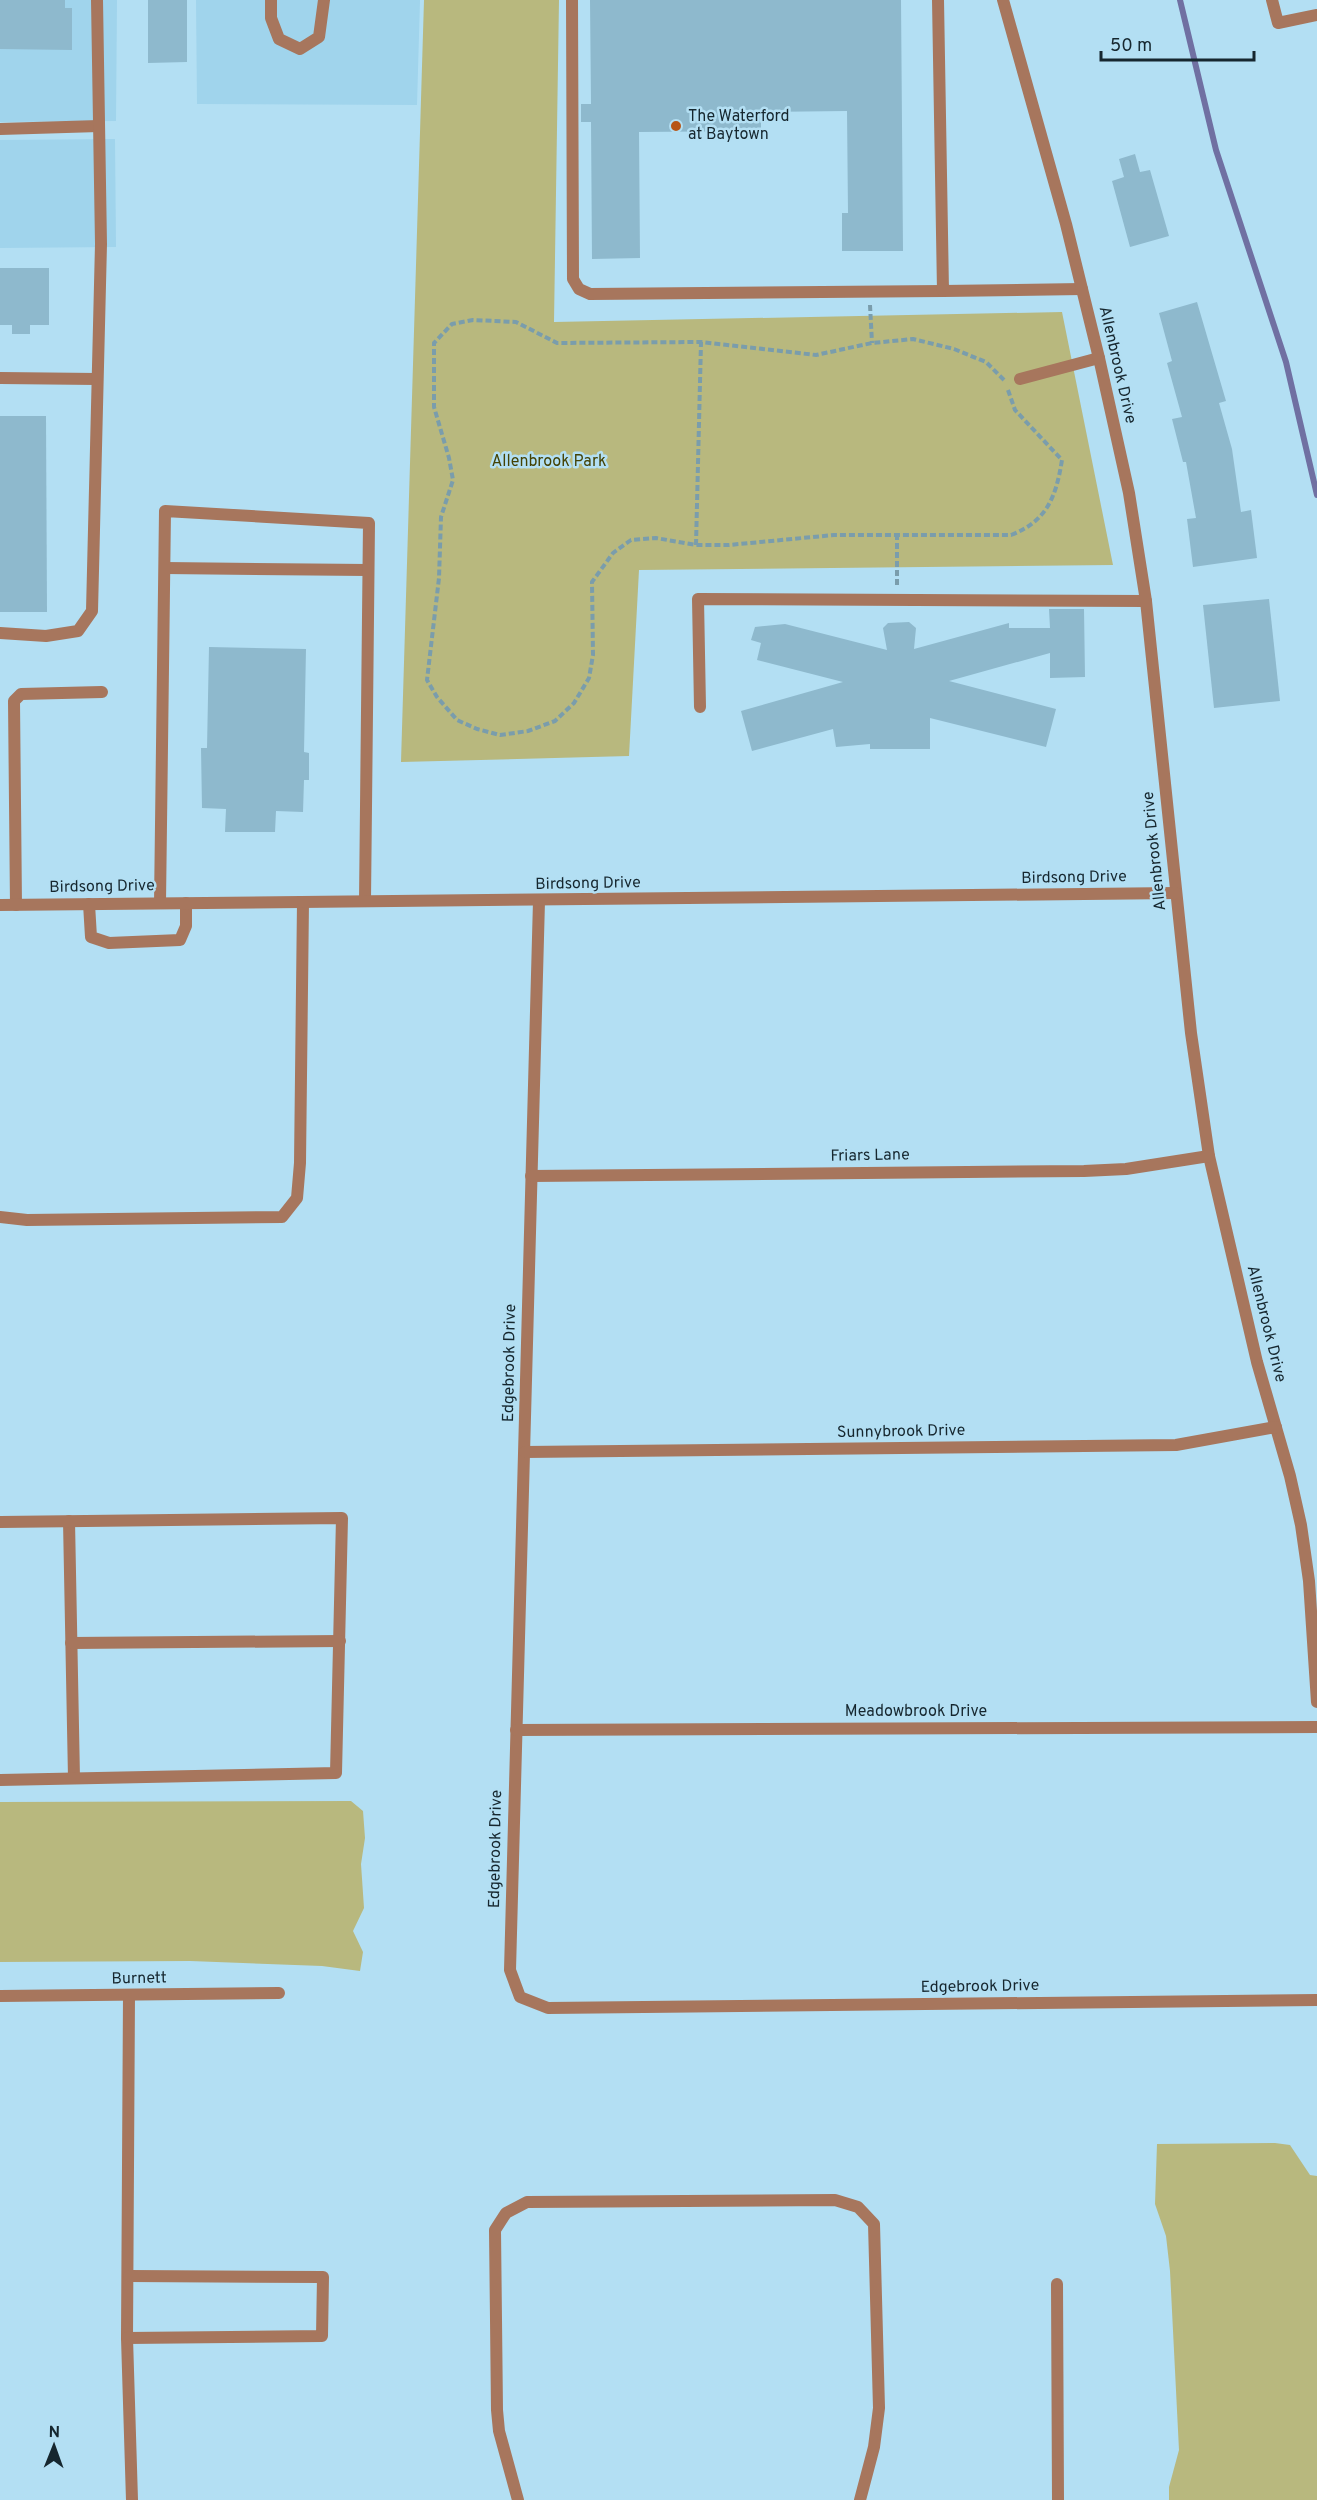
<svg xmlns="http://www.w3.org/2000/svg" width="1317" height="2500" viewBox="0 0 1317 2500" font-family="Overpass,sans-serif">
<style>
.built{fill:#a0d4ec}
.green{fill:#b8b87e}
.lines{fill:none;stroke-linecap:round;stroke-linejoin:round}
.stream{stroke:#7070a2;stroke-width:6}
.building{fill:#8eb9cd}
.path{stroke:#7a9dac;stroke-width:4;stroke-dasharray:6 3;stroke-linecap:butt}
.service{stroke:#a7765d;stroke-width:12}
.minor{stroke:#a7765d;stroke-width:12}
.poi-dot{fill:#b75516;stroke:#b3dff3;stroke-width:2}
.labels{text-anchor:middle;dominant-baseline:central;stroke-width:5;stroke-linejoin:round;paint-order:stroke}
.poi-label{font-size:16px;fill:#16272f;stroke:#b3dff3;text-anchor:start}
.street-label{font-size:16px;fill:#16272f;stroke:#b3dff3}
.park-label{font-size:16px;fill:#444204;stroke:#b3dff3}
</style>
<rect width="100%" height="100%" fill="#b3dff3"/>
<g class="built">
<path d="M 0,0 L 117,0 L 116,121 L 0,122 Z"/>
<path d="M 196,0 L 420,0 L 417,105 L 197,104 Z"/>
<path d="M 115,139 L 116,247 L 0,248 L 0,140 Z"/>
</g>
<g class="green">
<path d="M 424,0 L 559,0 L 554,322 L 1062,312 L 1113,565 L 639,570 L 629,756 L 401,762 Z"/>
<path d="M 351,1801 L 363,1811 L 365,1838 L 361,1864 L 364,1908 L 353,1931 L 363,1952 L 360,1971 L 322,1966 L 190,1961 L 0,1962 L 0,1802 Z"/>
<path d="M 1275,2143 L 1290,2145 L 1310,2175 L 1317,2176 L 1317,2500 L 1169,2500 L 1169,2487 L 1179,2450 L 1170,2271 L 1166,2236 L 1155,2204 L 1157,2144 Z"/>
</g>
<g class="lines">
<path class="stream" d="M 1180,0 L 1216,150 L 1286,362 L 1317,495"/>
</g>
<g class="building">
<path d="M 0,0 L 65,0 L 65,8 L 72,8 L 72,50 L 0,49 Z"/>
<path d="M 148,0 L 187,0 L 187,62 L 148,63 Z"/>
<path d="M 590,0 L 901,0 L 903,251 L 842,251 L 842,213 L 848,213 L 847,111 L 761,112 L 761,131 L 639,132 L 640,258 L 592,259 L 591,122 L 581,122 L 581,104 L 591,104 Z"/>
<path d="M 1135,154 L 1140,172 L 1150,170 L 1169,236 L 1130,247 L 1112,181 L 1124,177 L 1119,159 Z"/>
<path d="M 0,268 L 49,268 L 49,325 L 30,325 L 30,334 L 12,334 L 12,325 L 0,325 Z"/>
<path d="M 1197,302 L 1226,401 L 1219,403 L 1232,449 L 1241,512 L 1251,510 L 1257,558 L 1193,567 L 1187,519 L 1196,518 L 1186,462 L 1183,462 L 1172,419 L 1182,417 L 1167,363 L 1172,361 L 1159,313 Z"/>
<path d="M 0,416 L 46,416 L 47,612 L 0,612 Z"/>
<path d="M 1269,599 L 1280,701 L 1214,708 L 1203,605 Z"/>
<path d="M 1049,609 L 1084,609 L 1085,677 L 1050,678 L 1050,653 L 949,681 L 1056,709 L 1046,747 L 930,718 L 930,749 L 870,749 L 870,744 L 836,747 L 833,729 L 752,751 L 741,711 L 843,682 L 757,660 L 761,643 L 751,640 L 755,627 L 785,624 L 887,650 L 883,628 L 888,623 L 909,622 L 916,628 L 914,649 L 1009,623 L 1009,628 L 1050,628 Z"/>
<path d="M 209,647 L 306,649 L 304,752 L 309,753 L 309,780 L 304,780 L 303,812 L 276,811 L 275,832 L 225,832 L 226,809 L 202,808 L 201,748 L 207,748 Z"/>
</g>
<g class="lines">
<g class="path">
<path d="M 870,305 L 872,343"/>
<path d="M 1004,380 L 986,362 L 954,349 L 913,339 L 872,343 L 816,355 L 701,342 L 557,343 L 516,322 L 473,320 L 452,324 L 434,343 L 434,407 L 449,458 L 453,480 L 441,517 L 439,578 L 427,680 L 437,697 L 457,720 L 477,729 L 500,735 L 528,731 L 555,721 L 574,703 L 589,678 L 593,655 L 592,582 L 613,553 L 631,540 L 656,538 L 696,545 L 729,545 L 834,535 L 1011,535 C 1047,521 1056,497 1062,460 L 1015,410 L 1008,390"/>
<path d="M 897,534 L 897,587"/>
<path d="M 696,545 L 701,342"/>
</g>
<g class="service">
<path d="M 271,0 L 271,18 L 279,39 L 300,49 L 319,37 L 324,0"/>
<path d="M 572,0 L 573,279 L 579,289 L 590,294 L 943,291"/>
<path d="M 938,0 L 943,291 L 1082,289"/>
<path d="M 1272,0 L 1278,23 L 1317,15"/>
<path d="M 0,129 L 99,126"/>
<path d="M 0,378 L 97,379"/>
<path d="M 1020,379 L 1099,358"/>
<path d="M 165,568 L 368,570"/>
<path d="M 0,633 L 46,636 L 78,631 L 92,611 L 101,244 L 97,0"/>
<path d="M 700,707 L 698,599 L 1146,601"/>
<path d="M 160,903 L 165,511 L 369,523 L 365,901"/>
<path d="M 89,904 L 91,937 L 109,943 L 180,940 L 186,926 L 186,903"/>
<path d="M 16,905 L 14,701 L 21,694 L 102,692"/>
<path d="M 0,1217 L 27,1220 L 282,1217 L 297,1198 L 300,1163 L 303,902"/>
<path d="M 69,1521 L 74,1778"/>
<path d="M 0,1522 L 342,1518 L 336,1773 L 0,1780"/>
<path d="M 71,1643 L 340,1641"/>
<path d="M 129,1995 L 127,2338 L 132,2500"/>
<path d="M 1057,2284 L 1058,2500"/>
<path d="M 127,2338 L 322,2336 L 323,2277 L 129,2276"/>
<path d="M 518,2500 L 499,2431 L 497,2410 L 495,2230 L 506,2213 L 527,2202 L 835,2200 L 858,2207 L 874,2224 L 879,2408 L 874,2447 L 860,2500"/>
</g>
<g class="minor">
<path d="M 1003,0 L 1066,224 L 1099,358 L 1129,493 L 1146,601 L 1191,1033 L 1209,1156 L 1257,1362 L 1290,1476 L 1301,1525 L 1309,1581 L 1317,1702"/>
<path d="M 539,901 L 510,1970 L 520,1997 L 548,2008 L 1317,2000"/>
<path d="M 0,905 L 1176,893"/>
<path d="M 531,1176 L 1084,1171 L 1126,1169 L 1209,1156"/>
<path d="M 525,1452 L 1176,1445 L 1276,1427"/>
<path d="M 516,1730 L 1317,1727"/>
<path d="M 0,1996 L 279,1993"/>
</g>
</g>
<circle class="poi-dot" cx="676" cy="126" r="6"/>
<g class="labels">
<g class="poi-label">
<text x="688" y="117">The Waterford<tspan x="688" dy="18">at Baytown</tspan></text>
</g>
<g class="street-label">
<text transform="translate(1117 365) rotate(77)">Allenbrook Drive</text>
<text transform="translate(1155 851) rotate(-96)">Allenbrook Drive</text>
<text transform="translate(1074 878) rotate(-1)">Birdsong Drive</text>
<text transform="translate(588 884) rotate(-1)">Birdsong Drive</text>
<text transform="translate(102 887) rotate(-1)">Birdsong Drive</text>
<text transform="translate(870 1156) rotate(-1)">Friars Lane</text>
<text transform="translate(1266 1324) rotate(76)">Allenbrook Drive</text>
<text transform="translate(510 1363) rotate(-89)">Edgebrook Drive</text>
<text transform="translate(901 1432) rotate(-1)">Sunnybrook Drive</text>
<text x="916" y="1712">Meadowbrook Drive</text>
<text transform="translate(496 1849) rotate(-89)">Edgebrook Drive</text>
<text transform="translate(139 1979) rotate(-1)">Burnett</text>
<text transform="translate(980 1987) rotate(-1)">Edgebrook Drive</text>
</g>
<g class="park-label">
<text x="549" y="462">Allenbrook Park</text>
</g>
</g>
<g transform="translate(54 2446) rotate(1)" stroke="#b3dff3" stroke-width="4.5" paint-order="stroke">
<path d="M0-4.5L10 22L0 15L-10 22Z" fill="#16272f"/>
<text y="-9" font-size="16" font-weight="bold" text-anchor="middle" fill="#16272f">N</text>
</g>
<path d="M1101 51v9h153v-9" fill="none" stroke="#16272f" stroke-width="3"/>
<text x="1110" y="51" font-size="18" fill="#16272f" stroke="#b3dff3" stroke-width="4.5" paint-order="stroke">50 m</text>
</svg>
